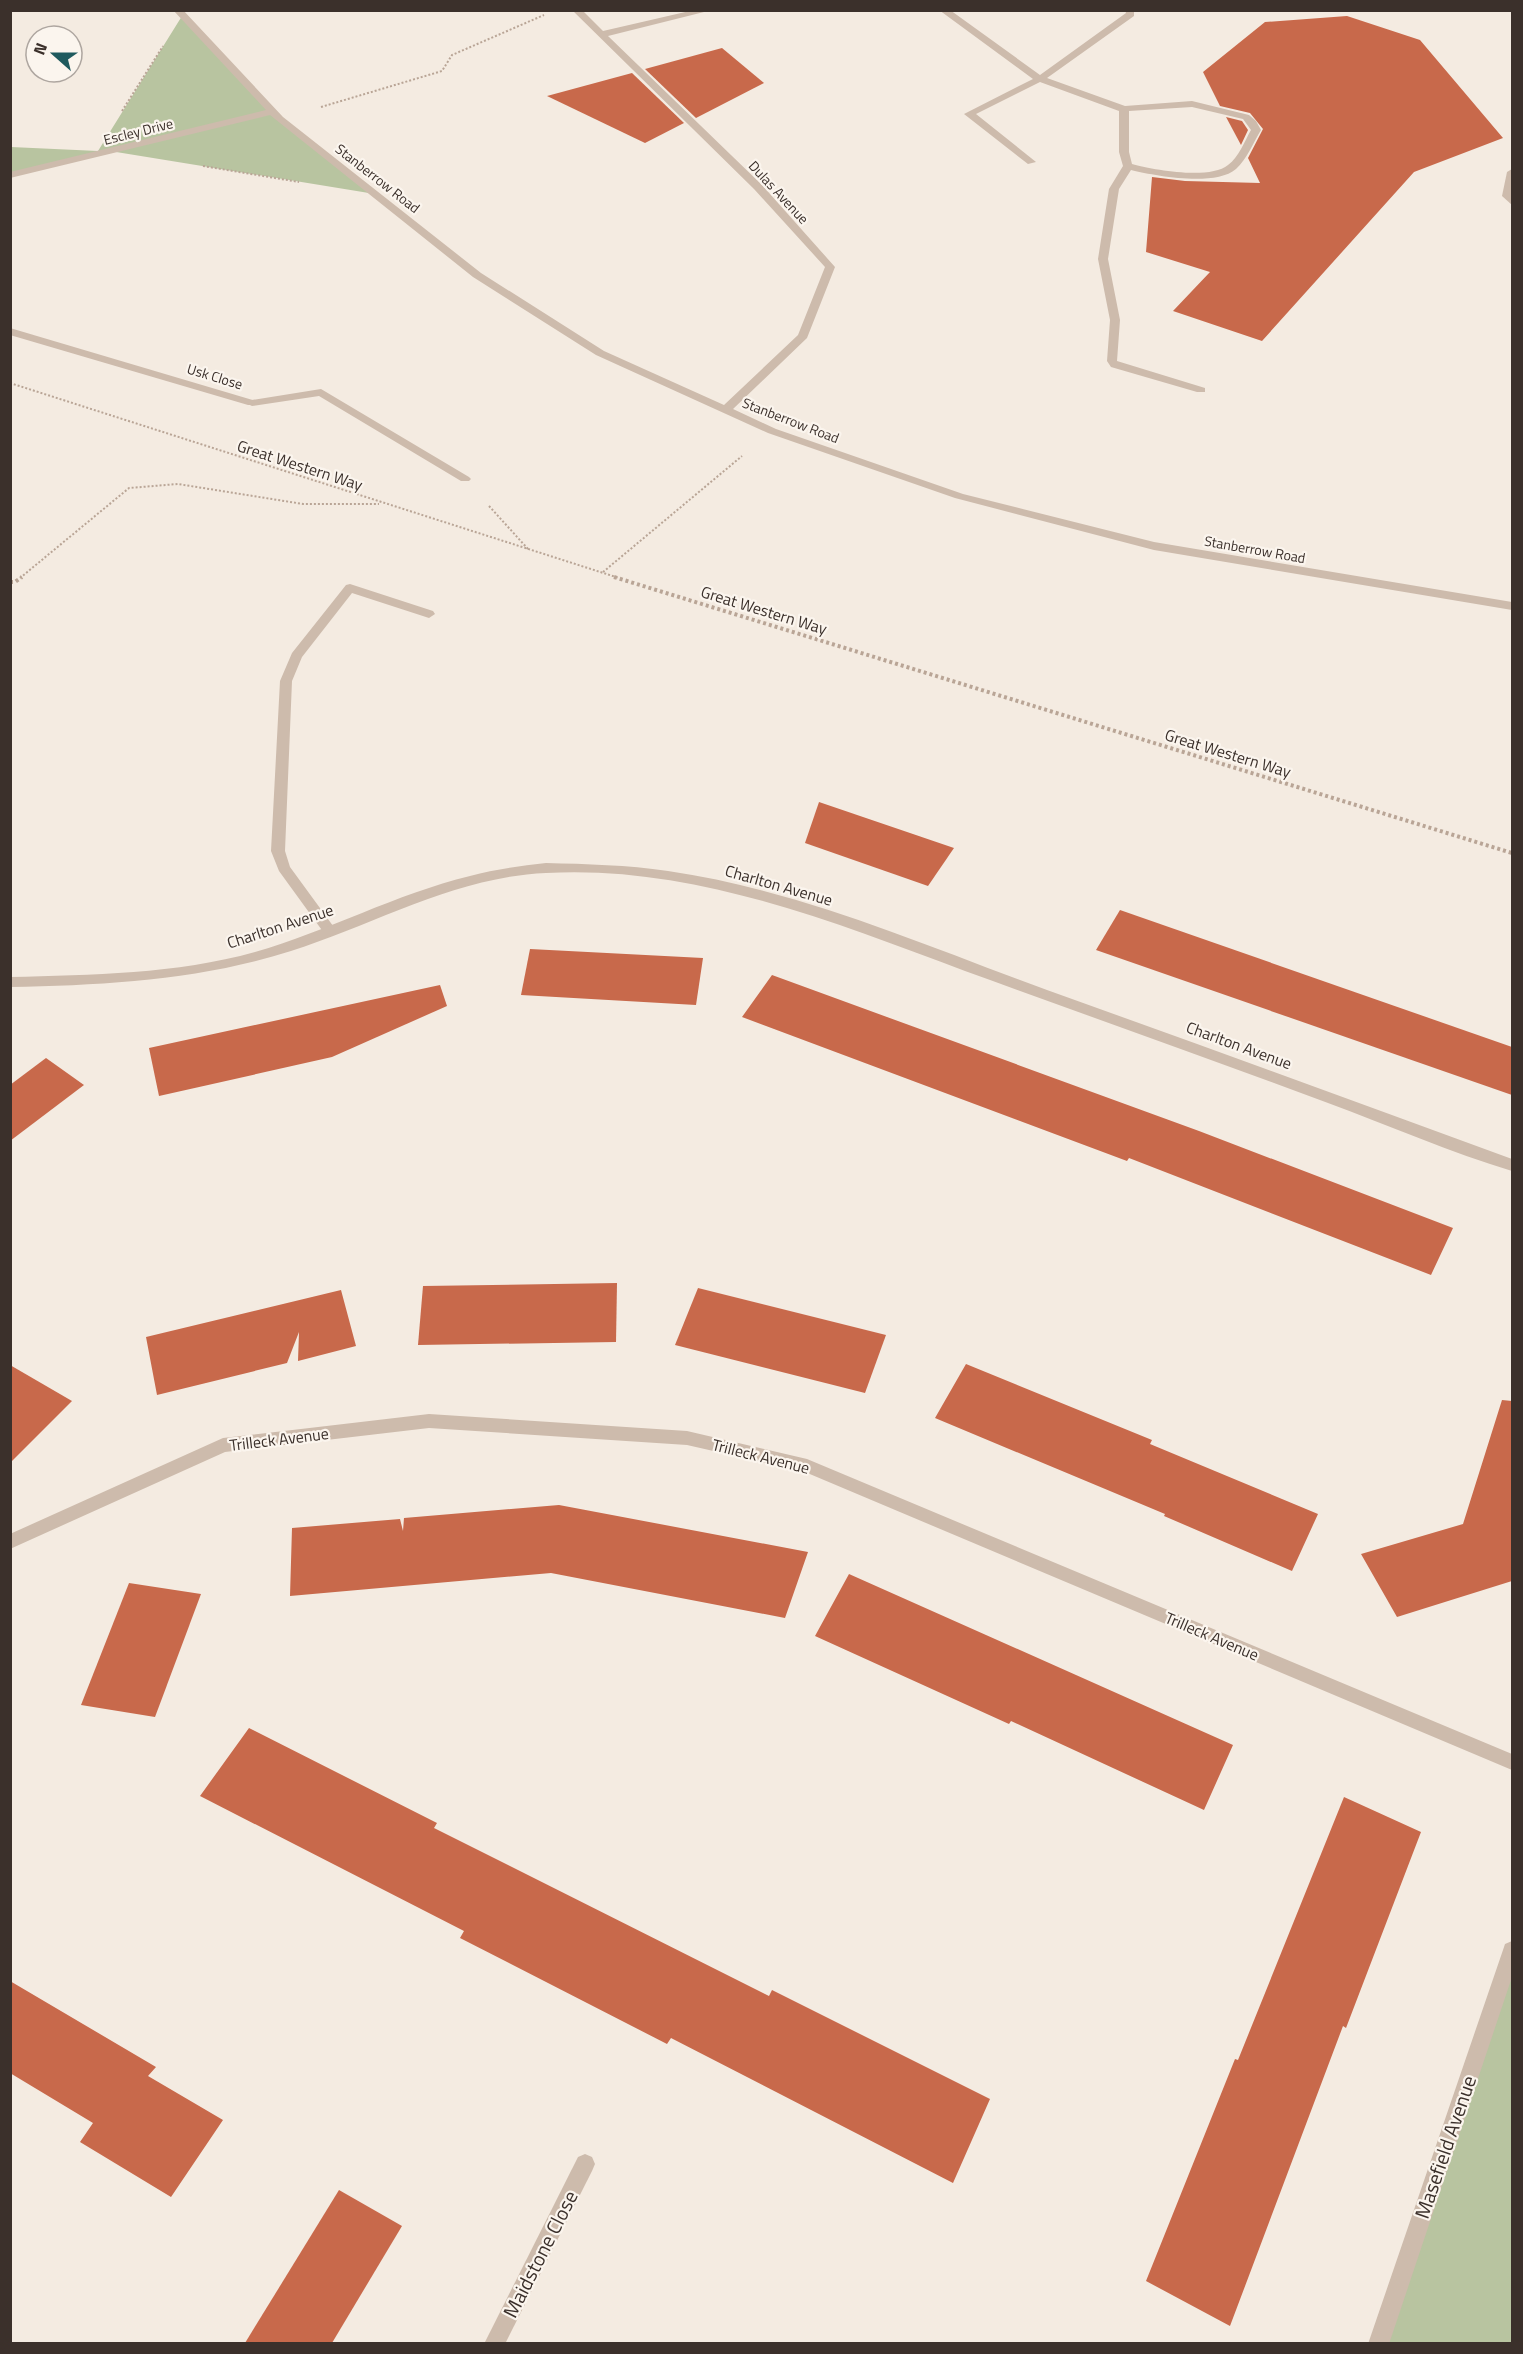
<svg xmlns="http://www.w3.org/2000/svg" width="1523" height="2354" viewBox="0 0 1523 2354" font-family="'Titillium Web',sans-serif">
<style>
.green{fill:#b8c4a0}
.building{fill:#c8694b}
.lines{fill:none;stroke-linecap:round;stroke-linejoin:round}
.path-far1{stroke:#b9a596;stroke-width:2;stroke-dasharray:2 2;stroke-linecap:butt}
.path{stroke:#b9a596;stroke-width:4;stroke-dasharray:3 3;stroke-linecap:butt}
.service{fill:#cdbbac;fill-rule:evenodd}
.minor{fill:#cdbbac;fill-rule:evenodd}
.labels{text-anchor:middle;dominant-baseline:central;stroke-width:4.5;stroke-linejoin:round;paint-order:stroke}
.far-street-label{font-size:14px;fill:#3b302b;stroke:#fbf5ee}
.street-label{font-size:16px;fill:#3b302b;stroke:#fbf5ee}
.near-street-label{font-size:20px;fill:#3b302b;stroke:#fbf5ee}
</style>
<rect width="100%" height="100%" fill="#f4ebe1"/>
<g class="green">
<path d="M 182,16 L 280,119 L 375,194 L 110,151 L 11,175 L 11,147 L 98,151 Z"/>
<path d="M 1512,1949 L 1512,2343 L 1377,2343 Z"/>
</g>
<g class="building">
<path d="M 1347,16 L 1420,40 L 1503,138 L 1414,172 L 1262,341 L 1173,311 L 1210,272 L 1146,252 L 1152,177 L 1185,181 L 1260,183 L 1248,158 L 1263,129 L 1250,113 L 1220,106 L 1203,72 L 1265,22 Z"/>
<path d="M 722,48 L 764,83 L 696,118 L 645,69 Z"/>
<path d="M 632,73 L 684,123 L 645,143 L 547,96 Z"/>
<path d="M 1226,117 L 1242,121 L 1248,130 L 1241,145 Z"/>
<path d="M 819,802 L 954,848 L 928,886 L 805,843 Z"/>
<path d="M 1120,910 L 1512,1047 L 1512,1095 L 1096,950 Z"/>
<path d="M 530,949 L 703,958 L 696,1005 L 521,995 Z"/>
<path d="M 772,975 L 1199,1131 L 1453,1228 L 1431,1275 L 1129,1158 L 1127,1161 L 742,1017 Z"/>
<path d="M 440,985 L 447,1006 L 332,1057 L 159,1096 L 149,1048 Z"/>
<path d="M 46,1058 L 84,1085 L 10,1141 L 10,1085 Z"/>
<path d="M 617,1283 L 616,1342 L 418,1345 L 423,1286 Z"/>
<path d="M 698,1288 L 886,1335 L 865,1393 L 675,1345 Z"/>
<path d="M 341,1290 L 356,1346 L 298,1361 L 299,1332 L 287,1363 L 157,1395 L 146,1337 Z"/>
<path d="M 966,1364 L 1152,1440 L 1150,1444 L 1318,1514 L 1292,1571 L 1164,1516 L 1165,1514 L 935,1418 Z"/>
<path d="M 10,1365 L 72,1401 L 10,1463 Z"/>
<path d="M 1502,1400 L 1512,1401 L 1512,1581 L 1397,1617 L 1361,1554 L 1463,1524 Z"/>
<path d="M 559,1505 L 808,1552 L 785,1618 L 551,1573 L 290,1596 L 292,1528 L 400,1519 L 403,1531 L 404,1518 Z"/>
<path d="M 849,1574 L 1233,1745 L 1204,1810 L 1011,1721 L 1009,1724 L 815,1636 Z"/>
<path d="M 129,1583 L 201,1594 L 155,1717 L 81,1705 Z"/>
<path d="M 249,1728 L 437,1823 L 434,1828 L 769,1996 L 772,1990 L 990,2099 L 953,2183 L 671,2038 L 667,2044 L 460,1938 L 464,1931 L 200,1796 Z"/>
<path d="M 1344,1797 L 1421,1832 L 1346,2028 L 1343,2026 L 1230,2326 L 1146,2281 L 1235,2059 L 1238,2060 Z"/>
<path d="M 10,1981 L 156,2067 L 148,2076 L 223,2120 L 171,2197 L 80,2142 L 93,2123 L 10,2073 Z"/>
<path d="M 339,2190 L 402,2226 L 332,2343 L 245,2343 Z"/>
</g>
<g class="lines">
<g class="path-far1">
<path d="M 321,107 L 442,71 L 452,55 L 544,15"/>
<path d="M 122,111 L 163,46"/>
<path d="M 203,166 L 299,182"/>
<path d="M 10,383 L 619,578"/>
<path d="M 489,506 L 528,549"/>
<path d="M 603,572 L 742,456"/>
<path d="M 20,578 L 129,488 L 178,484 L 303,504 L 379,504"/>
</g>
<g class="path">
<path d="M 614,577 L 1512,853"/>
<path d="M 10,582 L 15,582 L 22,577"/>
</g>
<g class="service">
<path d="M 939,10 L 950,10 L 1040,75 L 1126,13 L 1125,10 L 1134,10 L 1134,16 L 1047,78 L 1125,106 L 1192,101 L 1249,115 L 1256,121 L 1261,130 C 1253,143 1247,159 1236,169 C 1215,187 1156,176 1131,170 L 1119,189 L 1108,259 L 1120,320 L 1117,361 L 1205,388 L 1205,392 L 1197,392 L 1111,367 L 1107,361 L 1110,320 L 1098,259 L 1109,189 L 1123,166 L 1119,152 L 1119,111 L 1040,82 L 976,114 L 1036,162 L 1028,164 L 964,114 L 1033,79 ZM 1192,107 L 1243,119 L 1251,130 C 1244,142 1239,157 1228,165 C 1210,180 1154,170 1132,164 L 1129,152 L 1129,111 Z"/>
<path d="M 1512,169 L 1512,205 L 1502,196 L 1507,172 Z"/>
<path d="M 321,389 L 469,477 L 471,479 L 469,481 L 461,481 L 319,396 L 252,406 L 246,403 L 252,400 Z"/>
<path d="M 350,584 L 433,611 L 435,614 L 429,618 L 352,593 L 302,657 L 292,681 L 285,851 L 290,867 L 336,930 L 329,935 L 324,933 L 279,871 L 271,851 L 280,681 L 292,653 L 346,585 Z"/>
</g>
<g class="minor">
<path d="M 173,10 L 183,10 L 283,117 L 481,273 L 604,351 L 724,405 L 798,335 L 825,267 L 754,189 L 572,10 L 582,10 L 603,31 L 694,10 L 712,10 L 608,36 L 762,185 L 835,267 L 807,338 L 733,409 L 776,429 L 963,494 L 1154,542 L 1512,602 L 1512,610 L 1154,550 L 955,498 L 768,433 L 596,355 L 473,277 L 270,115 L 10,178 L 10,172 L 266,110 Z"/>
<path d="M 10,328 L 256,401 L 258,403 L 256,405 L 248,405 L 10,335 Z"/>
<path d="M 546,863 C 587,864 627,865 668,871 C 799,890 924,945 1047,990 C 1203,1046 1358,1102 1512,1159 L 1512,1171 C 1452,1153 1388,1125 1328,1103 C 1207,1058 1086,1015 965,971 C 831,921 692,865 546,873 C 455,877 376,924 291,951 C 199,980 106,985 10,987 L 10,977 C 92,975 176,974 255,952 C 328,931 396,894 470,876 C 495,869 520,866 546,863 Z"/>
<path d="M 429,1414 L 687,1431 L 807,1459 L 1512,1754 L 1512,1770 L 805,1472 L 687,1445 L 429,1428 L 225,1452 L 10,1549 L 10,1534 L 223,1438 Z"/>
<path d="M 1512,1941 L 1512,1977 L 1389,2344 L 1368,2344 L 1503,1950 L 1505,1944 Z"/>
<path d="M 585,2154 L 592,2157 L 595,2164 L 592,2171 L 505,2344 L 484,2344 L 578,2157 Z"/>
</g>
</g>
<g class="labels">
<g class="far-street-label">
<text transform="translate(138 131) rotate(-14)">Escley Drive</text>
<text transform="translate(378 178) rotate(38)">Stanberrow Road</text>
<text transform="translate(779 192) rotate(47)">Dulas Avenue</text>
<text transform="translate(215 376) rotate(17)">Usk Close</text>
<text transform="translate(791 420) rotate(21)">Stanberrow Road</text>
<text transform="translate(1255 549) rotate(10)">Stanberrow Road</text>
</g>
<g class="street-label">
<text transform="translate(300 465) rotate(18)">Great Western Way</text>
<text transform="translate(764 610) rotate(17)">Great Western Way</text>
<text transform="translate(1228 753) rotate(17)">Great Western Way</text>
<text transform="translate(779 885) rotate(16)">Charlton Avenue</text>
<text transform="translate(280 926) rotate(-18)">Charlton Avenue</text>
<text transform="translate(1239 1045) rotate(20)">Charlton Avenue</text>
<text transform="translate(279 1439) rotate(-7)">Trilleck Avenue</text>
<text transform="translate(761 1456) rotate(14)">Trilleck Avenue</text>
<text transform="translate(1212 1636) rotate(23)">Trilleck Avenue</text>
</g>
<g class="near-street-label">
<text transform="translate(1445 2147) rotate(-71)">Masefield Avenue</text>
<text transform="translate(540 2254) rotate(-63)">Maidstone Close</text>
</g>
</g>
<rect width="1523" height="2354" fill="none" stroke="#3b302b" stroke-width="24"/>
<g transform="translate(54 54) rotate(291)"><circle r="28" fill="#fbf5ee" stroke="#aea6a0" stroke-width="1.5"/>
<path d="M0-4.5L10 22L0 15L-10 22Z" fill="#1f5a5e"/>
<text y="-9" font-size="16" font-weight="bold" text-anchor="middle" fill="#3b302b">N</text>
</g>
</svg>
